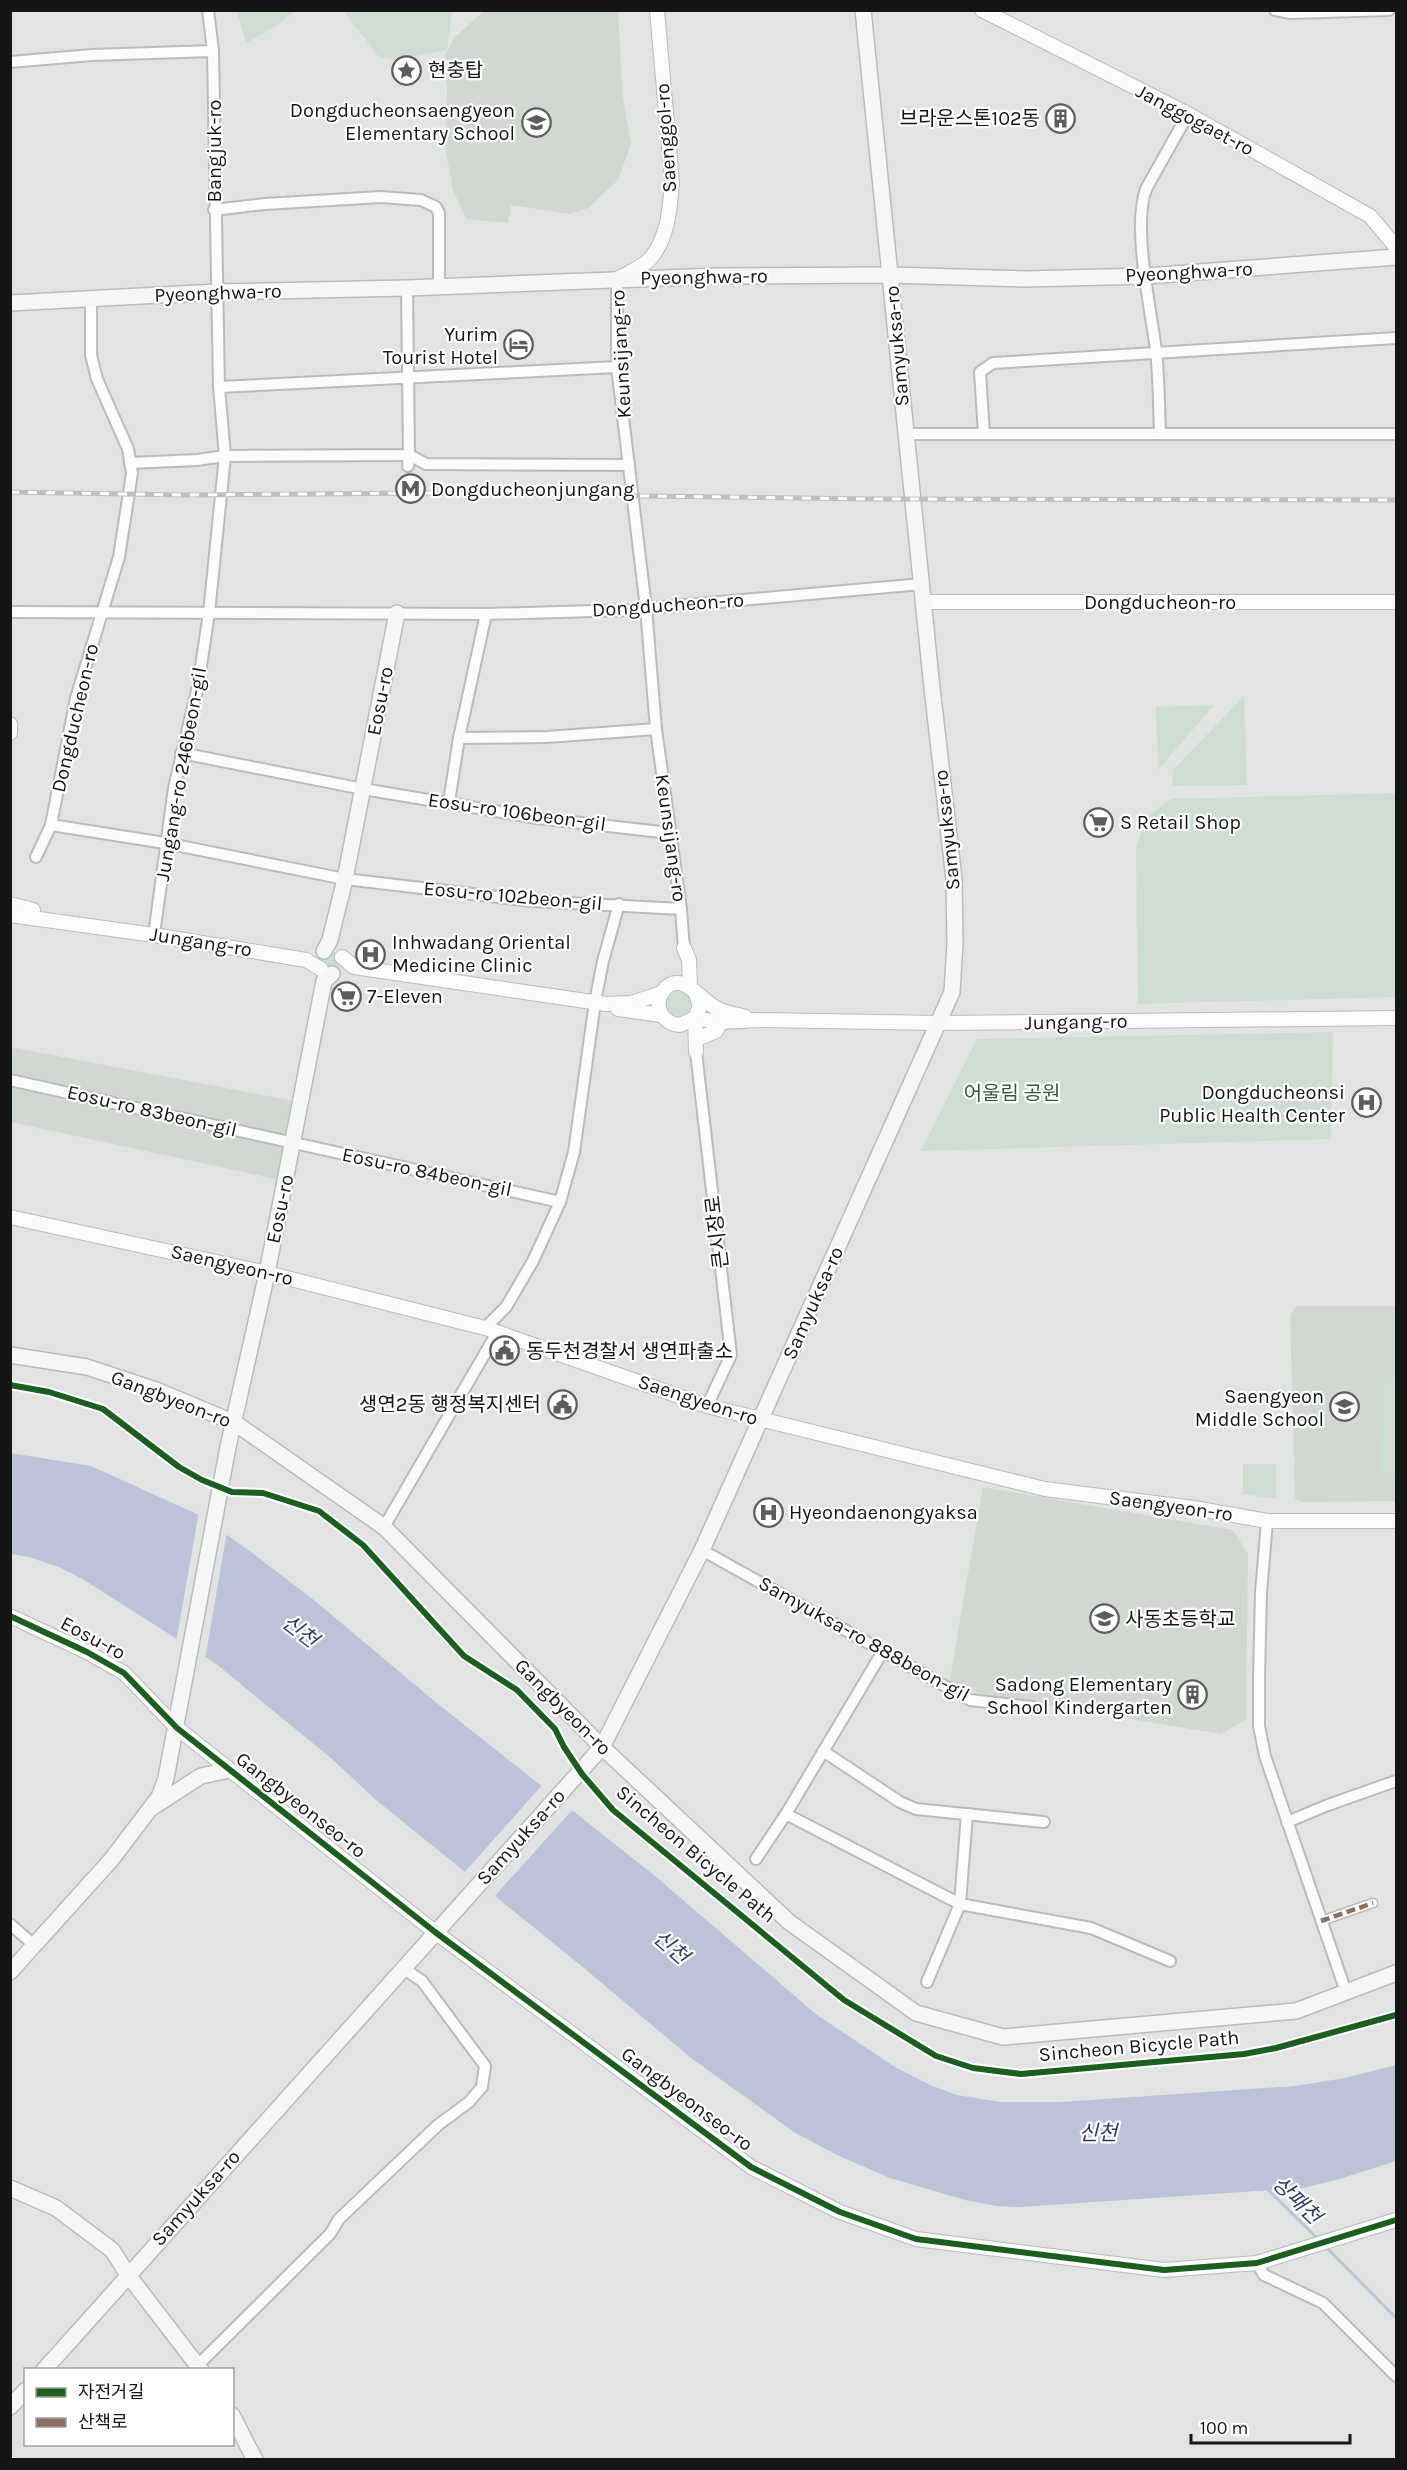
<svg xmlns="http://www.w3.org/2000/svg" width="1407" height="2470" viewBox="0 0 1407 2470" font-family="Karla,'Noto Sans KR',sans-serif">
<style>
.built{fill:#d1d8d2}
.green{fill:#ceddd1}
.water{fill:#bcc3d8}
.pier{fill:#e1e4e2}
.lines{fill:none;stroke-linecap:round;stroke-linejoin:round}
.stream{stroke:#bcc3d8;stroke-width:3}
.pedestrian-casing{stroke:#babcba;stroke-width:11}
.minor-casing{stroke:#babcba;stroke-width:14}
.tertiary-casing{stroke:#babcba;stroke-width:16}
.secondary-casing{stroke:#babcba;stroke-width:18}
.pedestrian{stroke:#fafbfb;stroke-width:8}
.minor{stroke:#fafbfb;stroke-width:10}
.tertiary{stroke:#fafbfb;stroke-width:14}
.secondary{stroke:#f5f6f8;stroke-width:15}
.rail-casing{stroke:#bebfbe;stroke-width:5}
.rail{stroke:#fff;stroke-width:3;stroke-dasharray:9;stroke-linecap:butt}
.quiet{stroke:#8d6e63;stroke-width:4.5;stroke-dasharray:9 4.5;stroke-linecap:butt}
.cycleway-casing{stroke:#fff;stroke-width:10}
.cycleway{stroke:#1b5e20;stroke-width:6}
.labels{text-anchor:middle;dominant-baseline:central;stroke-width:4.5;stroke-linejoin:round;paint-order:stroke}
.poi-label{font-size:20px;fill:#141514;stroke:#fff;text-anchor:start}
.street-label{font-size:20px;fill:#141514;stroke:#fff}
.park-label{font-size:20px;fill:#305c3a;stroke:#fff}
.water-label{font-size:21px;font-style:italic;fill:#303964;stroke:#fff}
</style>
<rect width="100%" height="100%" fill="#e1e4e2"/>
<g class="built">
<path d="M 484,11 L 618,11 L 623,99 L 631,144 L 618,180 L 588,208 L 570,214 L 511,205 L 508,223 L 466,219 L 453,190 L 445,145 L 447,89 L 444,57 L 455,37 Z"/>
<path d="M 10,1047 L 294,1101 L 276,1179 L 11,1122 Z"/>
<path d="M 1297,1306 L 1396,1306 L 1396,1501 L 1301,1502 L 1295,1498 L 1290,1315 Z"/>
<path d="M 983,1487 L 1233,1530 L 1248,1554 L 1246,1719 L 1221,1734 L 987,1695 L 949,1685 Z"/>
</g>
<g class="green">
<path d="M 237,11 L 237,10 L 295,11 L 271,29 L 246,43 Z"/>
<path d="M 344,11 L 452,11 L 447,50 L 394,60 L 378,56 Z"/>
<path d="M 1244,696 L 1247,785 L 1172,786 L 1173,770 Z"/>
<path d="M 1214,705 L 1158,770 L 1156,707 Z"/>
<path d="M 1396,793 L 1396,997 L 1138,1004 L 1136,848 L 1146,817 L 1172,799 Z"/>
<circle cx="331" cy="961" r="10"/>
<circle cx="679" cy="1004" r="12"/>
<path d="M 1333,1032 L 1331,1139 L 921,1151 L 977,1039 Z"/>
<path d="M 1396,1382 L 1396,1473 L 1379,1473 L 1377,1383 Z"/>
<path d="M 1243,1464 L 1276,1464 L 1276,1499 L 1243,1494 Z"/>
</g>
<path class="water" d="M 10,1453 L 91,1466 L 197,1514 L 251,1552 L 315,1601 L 438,1704 L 655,1876 L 817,2015 L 895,2067 L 930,2085 L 957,2095 L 1000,2102 L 1061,2102 L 1295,2086 L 1345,2078 L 1396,2065 L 1396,2161 L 1336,2180 L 1302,2188 L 1020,2207 L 997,2206 L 965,2200 L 890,2178 L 837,2155 L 794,2132 L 691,2058 L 584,1968 L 376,1800 L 332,1759 L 215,1663 L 84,1580 L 61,1568 L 29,1557 L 11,1554 Z"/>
<g class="pier">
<path d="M 199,1512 L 227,1531 L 205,1660 L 176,1642 Z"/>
<path d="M 544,1783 L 574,1808 L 493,1898 L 463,1874 Z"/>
</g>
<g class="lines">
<g class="stream">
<path d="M 1266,2188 L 1319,2240"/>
<path d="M 1326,2247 L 1396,2318"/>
</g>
<defs>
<path id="pedestrian" d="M 1321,1921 L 1373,1903"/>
<g id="minor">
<path d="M 208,10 L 213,51 L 219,387 L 225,456 L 409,455 L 407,288"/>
<path d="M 1275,10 L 1291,13 L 1389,10"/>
<path d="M 10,62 L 92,55 L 213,51"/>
<path d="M 214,210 L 265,204 L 381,197 L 421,200 L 436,207 L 439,213 L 439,286"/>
<path d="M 617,279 L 617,367 L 646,608 L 656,729 L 681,909 L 684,948"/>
<path d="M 219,387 L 617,367"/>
<path d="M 905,434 L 1396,434"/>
<path d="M 984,434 L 980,372 L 993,363 L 1396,338"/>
<path d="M 1160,434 C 1159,407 1159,378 1156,351 C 1151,309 1132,227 1146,189 L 1188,114"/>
<path d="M 130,463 L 197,460 L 225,456 L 209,613 L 198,686 L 174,788 L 154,935"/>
<path d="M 408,466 L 409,455 L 426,464 L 629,465"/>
<path d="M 10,612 L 486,614 L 630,610 L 922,584"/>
<path d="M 459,738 L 547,737 L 656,729"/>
<path d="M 181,753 L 363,789 L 537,818 L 670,833"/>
<path d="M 449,802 L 459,738 L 486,614"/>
<path d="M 51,825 L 165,843 L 345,879 L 532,901 L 681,909"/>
<path d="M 36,857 L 51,825 L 76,698 L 119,557 L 132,473 L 128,449 L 97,379 L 91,355 L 91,298"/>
<path d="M 696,1052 L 731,1355 L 707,1406"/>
<path d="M 10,1080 L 560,1202"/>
<path d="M 485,1328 L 506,1307 L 533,1261 L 560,1202 L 574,1152 L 595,1002 L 603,961 L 619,904"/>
<path d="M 1267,1521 L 1261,1593 L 1259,1676 L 1259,1726 L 1265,1756 L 1346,1992"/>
<path d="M 384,1527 L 498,1331"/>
<path d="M 702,1550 L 970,1700 L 1032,1707"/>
<path d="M 823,1751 L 900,1802 L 916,1809 L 1044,1822"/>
<path d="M 786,1814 L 960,1904 L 1091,1928 L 1170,1961"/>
<path d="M 1287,1822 L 1328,1805 L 1396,1781"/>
<path d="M 756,1859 L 786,1814 L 883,1651"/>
<path d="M 10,1924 L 34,1945"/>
<path d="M 927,1982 L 960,1904 L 967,1814"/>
<path d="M 1257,2263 L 1264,2275 L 1323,2303 L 1396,2376"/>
<path d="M 198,2365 L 330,2234 L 339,2219 L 438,2125 L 469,2102 L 482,2087 L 485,2066 L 422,1981 L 403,1968"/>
</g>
<g id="tertiary">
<path d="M 982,10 L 1188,114 L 1370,216 L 1396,247"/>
<path d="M 617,279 C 627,273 642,268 650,259 C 668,238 670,208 672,182 L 657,10"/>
<path d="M 924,602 L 1396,602"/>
<path d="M 10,724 L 10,733"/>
<path d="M 10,904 L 33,910"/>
<path d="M 10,915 L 154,935 L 306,960 L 321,969"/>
<path d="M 684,948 L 689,960 L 690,986"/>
<path d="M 342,957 L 354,967 L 606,1004 L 631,1003 L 662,993"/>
<path d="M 695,991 L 700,1007 L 695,1018 L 680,1025 C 663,1024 652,1006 663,991 C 682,967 702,1003 718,1009 C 726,1013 736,1014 745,1017"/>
<path d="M 618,1009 L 661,1015"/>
<path d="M 695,1018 C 715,1023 735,1022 756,1020 L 939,1023 L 1396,1018"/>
<path d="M 695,1018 L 696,1052"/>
<path d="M 697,1039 L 716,1031 L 722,1021"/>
<path d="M 10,1217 L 267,1273 L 485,1328 L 707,1406 L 1045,1489 L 1194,1508 L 1267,1521 L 1396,1521"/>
<path d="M 10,1616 L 87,1652 L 124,1673 L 177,1728 L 435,1932 L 751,2167 L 840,2212 L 916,2239 L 1164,2270 L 1257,2263 L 1396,2220"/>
</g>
<g id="secondary">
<path d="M 10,303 L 217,292 L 407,288 L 717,276 L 891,275 L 1027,279 L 1146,276 L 1396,257"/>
<path d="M 324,951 L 330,940 L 345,879 L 397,613"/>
<path d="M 10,1355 L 87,1367 L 156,1390 L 235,1423 L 384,1527 L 602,1747 L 789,1922 L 916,2013 L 1003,2037 L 1296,2011 L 1396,1973"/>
<path d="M 153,1807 L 201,1776 L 229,1770"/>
<path d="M 10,1972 L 111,1860 L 159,1797 L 166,1778 L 228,1447 L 267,1273 L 324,981 L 332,974"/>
<path d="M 10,2188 L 56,2208 L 112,2250 L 128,2275 L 201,2370"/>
<path d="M 44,2370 L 602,1747 L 702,1550 L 952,992 L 955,944 L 954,879 L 932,688 L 863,10"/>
<path d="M 10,2407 L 26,2390"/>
<path d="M 232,2415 L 255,2460"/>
</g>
</defs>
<use href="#pedestrian" class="pedestrian-casing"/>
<use href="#minor" class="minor-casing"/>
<use href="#tertiary" class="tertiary-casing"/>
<use href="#secondary" class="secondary-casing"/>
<use href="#pedestrian" class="pedestrian"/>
<use href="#minor" class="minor"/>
<use href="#tertiary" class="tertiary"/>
<use href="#secondary" class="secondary"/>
<defs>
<path id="rail" d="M 10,492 L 181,495 L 424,493 L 870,499 L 1396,500"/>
</defs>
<use href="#rail" class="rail-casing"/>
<use href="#rail" class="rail"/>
<path class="quiet" d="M 1321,1921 L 1373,1903"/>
<defs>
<g id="cycleway">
<path d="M 10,1385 L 49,1392 L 103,1409 L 179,1467 L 202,1480 L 232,1492 L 263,1493 L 319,1511 L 363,1545 L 464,1656 L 517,1690 L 555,1729 L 564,1747 L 582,1774 L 613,1810 L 844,2000 L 936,2056 L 973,2068 L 1021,2074 L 1244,2054 L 1276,2048 L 1396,2015"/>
<path d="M 10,1616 L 87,1652 L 124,1673 L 177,1728 L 435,1932 L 751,2167 L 840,2212 L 916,2239 L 1164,2270 L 1257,2263 L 1396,2220"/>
</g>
</defs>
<use href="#cycleway" class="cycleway-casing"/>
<use href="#cycleway" class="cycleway"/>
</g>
<defs>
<symbol id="sight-ring" viewBox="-11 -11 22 22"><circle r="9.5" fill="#fff" stroke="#5c5d5c" stroke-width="1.5"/><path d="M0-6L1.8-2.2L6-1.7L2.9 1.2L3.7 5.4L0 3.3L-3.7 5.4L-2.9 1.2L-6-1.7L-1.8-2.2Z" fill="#5c5d5c"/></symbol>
<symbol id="building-ring" viewBox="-11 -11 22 22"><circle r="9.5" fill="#fff" stroke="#5c5d5c" stroke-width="1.5"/><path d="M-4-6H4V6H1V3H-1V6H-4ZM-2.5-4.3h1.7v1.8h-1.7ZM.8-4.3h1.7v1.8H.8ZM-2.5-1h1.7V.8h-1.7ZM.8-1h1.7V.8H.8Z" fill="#5c5d5c"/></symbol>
<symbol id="school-ring" viewBox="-11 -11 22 22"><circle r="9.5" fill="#fff" stroke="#5c5d5c" stroke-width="1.5"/><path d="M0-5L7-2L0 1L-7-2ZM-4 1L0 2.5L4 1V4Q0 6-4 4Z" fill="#5c5d5c"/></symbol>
<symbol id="hotel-ring" viewBox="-11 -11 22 22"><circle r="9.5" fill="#fff" stroke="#5c5d5c" stroke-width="1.5"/><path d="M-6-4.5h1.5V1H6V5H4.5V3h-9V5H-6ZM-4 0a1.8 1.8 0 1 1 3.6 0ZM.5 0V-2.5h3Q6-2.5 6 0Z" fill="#5c5d5c"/></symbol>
<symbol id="metro-ring" viewBox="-11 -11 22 22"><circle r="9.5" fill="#fff" stroke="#5c5d5c" stroke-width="1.5"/><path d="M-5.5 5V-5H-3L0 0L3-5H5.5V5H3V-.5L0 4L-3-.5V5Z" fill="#5c5d5c"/></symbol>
<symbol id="supermarket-ring" viewBox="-11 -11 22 22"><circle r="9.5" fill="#fff" stroke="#5c5d5c" stroke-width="1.5"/><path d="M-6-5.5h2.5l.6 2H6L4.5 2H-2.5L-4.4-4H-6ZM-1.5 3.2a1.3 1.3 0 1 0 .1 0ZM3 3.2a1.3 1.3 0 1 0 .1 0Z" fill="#5c5d5c"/></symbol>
<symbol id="hospital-ring" viewBox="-11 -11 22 22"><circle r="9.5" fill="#fff" stroke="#5c5d5c" stroke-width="1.5"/><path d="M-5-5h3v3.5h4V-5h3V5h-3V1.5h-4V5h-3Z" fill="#5c5d5c"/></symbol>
<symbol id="civic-ring" viewBox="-11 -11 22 22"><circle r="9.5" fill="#fff" stroke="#5c5d5c" stroke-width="1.5"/><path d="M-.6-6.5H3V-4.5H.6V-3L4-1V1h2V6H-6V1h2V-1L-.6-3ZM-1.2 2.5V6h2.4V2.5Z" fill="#5c5d5c"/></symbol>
</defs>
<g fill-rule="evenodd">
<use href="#sight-ring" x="390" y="54" width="33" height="33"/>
<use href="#building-ring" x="1044" y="102" width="33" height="33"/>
<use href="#school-ring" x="520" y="106" width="33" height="33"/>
<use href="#hotel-ring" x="502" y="328" width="33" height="33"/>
<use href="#metro-ring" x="394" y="472" width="33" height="33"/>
<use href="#supermarket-ring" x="1082" y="806" width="33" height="33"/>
<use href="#hospital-ring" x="354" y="938" width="33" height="33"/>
<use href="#supermarket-ring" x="330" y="980" width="33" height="33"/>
<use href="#hospital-ring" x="1350" y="1086" width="33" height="33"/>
<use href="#civic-ring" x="488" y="1334" width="33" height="33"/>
<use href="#civic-ring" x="546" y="1388" width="33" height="33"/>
<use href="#school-ring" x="1328" y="1390" width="33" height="33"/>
<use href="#hospital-ring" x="752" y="1496" width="33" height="33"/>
<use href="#school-ring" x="1088" y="1602" width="33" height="33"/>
<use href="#building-ring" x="1176" y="1678" width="33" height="33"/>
</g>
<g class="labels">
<g class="poi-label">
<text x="428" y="70">현충탑</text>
<text x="515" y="110" text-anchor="end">Dongducheonsaengyeon<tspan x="515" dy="23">Elementary School</tspan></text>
<text x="1040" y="118" text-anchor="end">브라운스톤102동</text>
<text x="498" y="334" text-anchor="end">Yurim<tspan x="498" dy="23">Tourist Hotel</tspan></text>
<text x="431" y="489">Dongducheonjungang</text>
<text x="1120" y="822">S Retail Shop</text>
<text x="392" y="942">Inhwadang Oriental<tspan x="392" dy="23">Medicine Clinic</tspan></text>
<text x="367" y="996">7-Eleven</text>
<text x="1345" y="1092" text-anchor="end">Dongducheonsi<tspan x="1345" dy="23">Public Health Center</tspan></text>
<text x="526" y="1351">동두천경찰서 생연파출소</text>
<text x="1324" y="1396" text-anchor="end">Saengyeon<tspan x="1324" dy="23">Middle School</tspan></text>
<text x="541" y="1404" text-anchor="end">생연2동 행정복지센터</text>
<text x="789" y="1512">Hyeondaenongyaksa</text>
<text x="1125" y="1619">사동초등학교</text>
<text x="1172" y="1684" text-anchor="end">Sadong Elementary<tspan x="1172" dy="23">School Kindergarten</tspan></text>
</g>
<g class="street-label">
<text transform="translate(1195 120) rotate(28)">Janggogaet-ro</text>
<text transform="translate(666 138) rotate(-94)">Saenggol-ro</text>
<text transform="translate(214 151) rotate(-90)">Bangjuk-ro</text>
<text transform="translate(1189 272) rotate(-3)">Pyeonghwa-ro</text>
<text transform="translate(704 277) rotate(-1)">Pyeonghwa-ro</text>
<text transform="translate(218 293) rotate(-2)">Pyeonghwa-ro</text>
<text transform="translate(897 346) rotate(-95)">Samyuksa-ro</text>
<text transform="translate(621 354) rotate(-93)">Keunsijang-ro</text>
<text x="1160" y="602">Dongducheon-ro</text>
<text transform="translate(668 605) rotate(-4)">Dongducheon-ro</text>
<text transform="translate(380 701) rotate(-79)">Eosu-ro</text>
<text transform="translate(75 718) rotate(-77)">Dongducheon-ro</text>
<text transform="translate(181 774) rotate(-80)">Jungang-ro 246beon-gil</text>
<text transform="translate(517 812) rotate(8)">Eosu-ro 106beon-gil</text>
<text transform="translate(947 830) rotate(-96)">Samyuksa-ro</text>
<text transform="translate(671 838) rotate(82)">Keunsijang-ro</text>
<text transform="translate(513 896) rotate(5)">Eosu-ro 102beon-gil</text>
<text transform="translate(201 942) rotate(9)">Jungang-ro</text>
<text transform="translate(1076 1022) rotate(-1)">Jungang-ro</text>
<text transform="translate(152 1111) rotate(13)">Eosu-ro 83beon-gil</text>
<text transform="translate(427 1172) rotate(12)">Eosu-ro 84beon-gil</text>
<text transform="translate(280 1209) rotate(-78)">Eosu-ro</text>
<text transform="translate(717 1232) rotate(-97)">큰시장로</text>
<text transform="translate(232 1265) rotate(13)">Saengyeon-ro</text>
<text transform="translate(813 1303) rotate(-66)">Samyuksa-ro</text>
<text transform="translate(171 1399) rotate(21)">Gangbyeon-ro</text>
<text transform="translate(698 1400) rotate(18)">Saengyeon-ro</text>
<text transform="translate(1171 1506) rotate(8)">Saengyeon-ro</text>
<text transform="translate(93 1638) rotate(28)">Eosu-ro</text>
<text transform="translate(864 1639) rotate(29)">Samyuksa-ro 888beon-gil</text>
<text transform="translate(563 1707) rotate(45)">Gangbyeon-ro</text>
<text transform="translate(301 1805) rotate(38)">Gangbyeonseo-ro</text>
<text transform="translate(521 1837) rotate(-48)">Samyuksa-ro</text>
<text transform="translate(696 1854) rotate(40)">Sincheon Bicycle Path</text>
<text transform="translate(1139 2046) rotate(-5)">Sincheon Bicycle Path</text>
<text transform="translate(687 2099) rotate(37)">Gangbyeonseo-ro</text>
<text transform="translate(196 2198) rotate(-48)">Samyuksa-ro</text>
</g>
<g class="park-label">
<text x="1012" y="1093">어울림 공원</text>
</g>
<g class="water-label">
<text transform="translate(300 1631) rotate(38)">신천</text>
<text transform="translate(671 1947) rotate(41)">신천</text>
<text x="1098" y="2133">신천</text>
<text transform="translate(1297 2200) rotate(44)">상패천</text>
</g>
</g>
<rect width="1407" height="2470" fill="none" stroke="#141514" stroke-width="24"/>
<rect x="24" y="2368" width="210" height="78" fill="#ffffff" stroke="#a1a1a1" stroke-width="1.5"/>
<rect x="36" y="2388" width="30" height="9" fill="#1b5e20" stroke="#a1a1a1" stroke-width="1.5"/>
<text x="78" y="2398" font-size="18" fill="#141514">자전거길</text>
<rect x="36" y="2418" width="30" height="9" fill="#8d6e63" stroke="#a1a1a1" stroke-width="1.5"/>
<text x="78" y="2428" font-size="18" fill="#141514">산책로</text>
<path d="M1191 2434v9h159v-9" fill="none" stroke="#141514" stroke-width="3"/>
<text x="1200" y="2434" font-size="18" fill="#141514" stroke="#ffffff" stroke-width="4.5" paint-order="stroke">100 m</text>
</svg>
